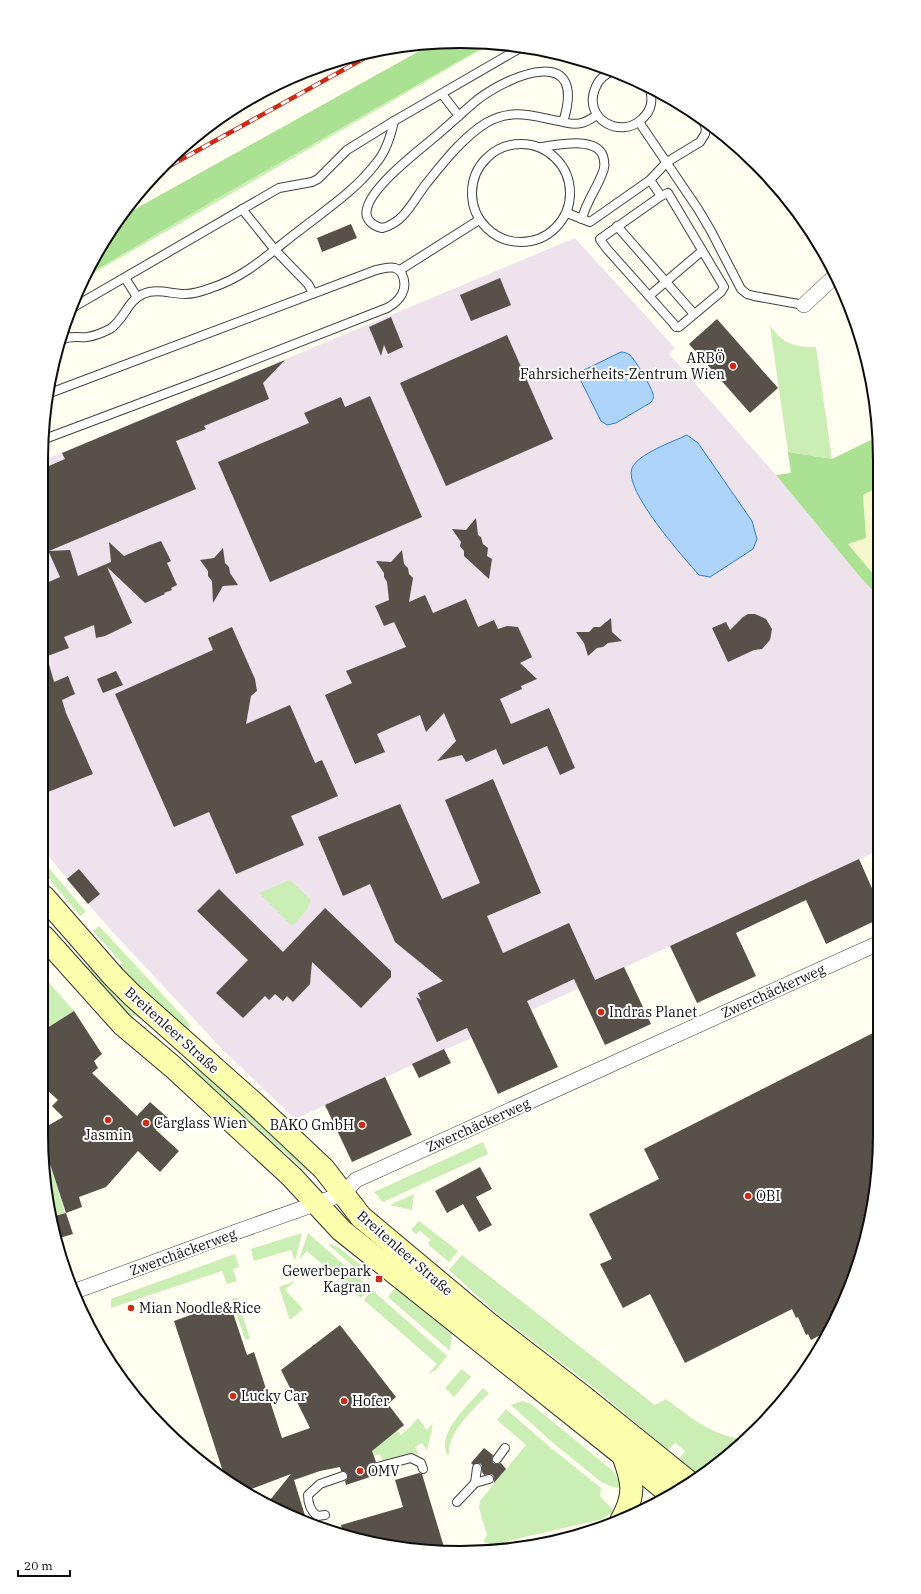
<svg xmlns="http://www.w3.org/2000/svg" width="921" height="1594" viewBox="0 0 921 1594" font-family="'IBM Plex Serif',serif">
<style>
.industrial{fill:#eee2ed}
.farmland{fill:#f6f8cc}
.green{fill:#caeeb4}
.forest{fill:#aae192}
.water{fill:#aed4fc;stroke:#2d7ddb}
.building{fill:#585149}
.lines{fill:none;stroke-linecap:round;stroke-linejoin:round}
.lane-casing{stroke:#414141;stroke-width:10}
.street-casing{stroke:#414141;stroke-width:16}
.secondary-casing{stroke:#303030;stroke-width:24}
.lane{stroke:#fff;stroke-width:8}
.street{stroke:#fff;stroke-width:15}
.secondary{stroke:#fcffab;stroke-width:22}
.rail-casing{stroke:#cd2917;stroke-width:4.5}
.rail{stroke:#fff;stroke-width:3;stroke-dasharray:9;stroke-linecap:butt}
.poi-dot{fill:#cd2917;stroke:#fff;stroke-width:1.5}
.labels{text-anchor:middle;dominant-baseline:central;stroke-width:4;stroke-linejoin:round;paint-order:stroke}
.poi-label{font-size:14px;fill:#0e0e0e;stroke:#fff;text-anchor:start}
.street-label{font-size:14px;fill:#0e0e0e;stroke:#fff}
.rim{fill:none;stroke:#0e0e0e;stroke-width:2}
</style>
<rect width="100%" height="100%" fill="#fffef0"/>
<path class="industrial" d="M 575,238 L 675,348 L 669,354 L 776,475 L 861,578 L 879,597 L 879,850 L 295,1119 L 223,1050 L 109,928 L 67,879 L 43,849 L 42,461 Z"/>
<path class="farmland" d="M 879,487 L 879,581 L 848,544 L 866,538 L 863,495 Z"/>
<g class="green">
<path d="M 489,44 L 491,44 L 87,277 L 89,274 L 225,194 Z"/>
<path d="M 770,326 C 783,343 794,348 816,347 L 832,459 L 788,452 Z"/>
<path d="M 43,861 L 86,912 L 80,916 L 43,871 Z"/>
<path d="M 290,880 L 311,900 L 306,911 L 292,926 L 259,893 Z"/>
<path d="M 99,926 L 188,1022 L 190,1026 L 188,1030 L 151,999 L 119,967 L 122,963 L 93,931 Z"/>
<path d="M 90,965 L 141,1017 L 140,1018 L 128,1014 L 86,969 Z"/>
<path d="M 44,977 L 74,1011 L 44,1030 Z"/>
<path d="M 197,1066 L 311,1168 L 304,1170 L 196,1073 L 195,1069 Z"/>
<path d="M 483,1142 L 488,1154 L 383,1202 L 374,1192 Z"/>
<path d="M 45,1155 L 50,1164 L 65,1213 L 51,1217 L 45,1188 Z"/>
<path d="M 414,1194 L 412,1210 L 390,1205 Z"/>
<path d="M 419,1221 L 458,1251 L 449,1262 L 430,1246 L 428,1243 L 431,1240 L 420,1231 L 416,1234 L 411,1230 Z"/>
<path d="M 302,1233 L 295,1261 L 291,1250 L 254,1261 L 251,1249 Z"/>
<path d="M 308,1233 L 370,1288 L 361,1298 L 307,1251 L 299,1260 Z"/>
<path d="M 330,1244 L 338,1247 L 373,1275 L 369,1280 L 329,1245 Z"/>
<path d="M 235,1254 L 239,1267 L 233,1269 L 237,1281 L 227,1284 L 222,1271 L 111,1308 L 111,1299 Z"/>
<path d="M 462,1255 L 655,1405 L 666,1399 C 691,1418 714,1437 745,1439 L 716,1466 L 701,1475 L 696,1473 L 679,1459 L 685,1451 L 675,1443 L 668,1450 L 592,1386 L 495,1312 L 449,1270 Z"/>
<path d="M 295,1281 L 285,1290 L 303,1309 L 290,1320 L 279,1287 Z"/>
<path d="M 395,1288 L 452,1334 L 450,1351 L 388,1297 Z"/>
<path d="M 372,1290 L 447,1356 L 436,1370 L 428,1374 L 437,1364 L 364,1300 Z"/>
<path d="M 237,1297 L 250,1339 L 245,1340 L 232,1299 Z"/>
<path d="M 462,1369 L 471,1377 L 454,1397 L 445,1388 Z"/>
<path d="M 483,1388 L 489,1393 C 475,1408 447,1432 449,1454 L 447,1455 C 437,1431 469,1405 483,1388 Z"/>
<path d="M 522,1401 L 531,1404 L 613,1471 L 620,1482 L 622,1489 L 613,1487 L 601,1482 L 551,1441 L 511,1405 Z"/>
<path d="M 506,1409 L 551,1448 L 601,1488 L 600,1496 L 614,1511 L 603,1519 L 520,1538 L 492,1546 L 485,1543 L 484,1540 L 487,1535 L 479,1508 L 480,1501 L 526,1445 L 497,1420 Z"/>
<path d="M 418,1418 L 427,1430 L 433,1423 L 427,1451 L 422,1443 L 415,1447 L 419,1455 L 413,1453 L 383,1462 L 380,1454 L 360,1460 L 397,1431 L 401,1435 L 410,1427 Z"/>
</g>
<g class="forest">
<path d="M 460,41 L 489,44 L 225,194 L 89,274 L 112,228 L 119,218 L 432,44 Z"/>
<path d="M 879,436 L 879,487 L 863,495 L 866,538 L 848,544 L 879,581 L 879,597 L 861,578 L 776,475 L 791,473 L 788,452 L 832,459 Z"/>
</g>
<g class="water">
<path d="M 621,352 C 624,352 627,353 630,355 C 636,361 651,386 653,394 C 654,398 653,400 650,403 L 616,423 L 607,425 L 601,421 L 580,379 L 579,374 L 584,370 Z"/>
<path d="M 687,435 L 698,443 L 752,521 L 757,539 L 753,549 L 710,577 L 699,575 C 684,558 623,490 632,468 C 638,454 672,442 687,435 Z"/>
</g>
<g class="building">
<path d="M 351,224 L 357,238 L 322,252 L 317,238 Z"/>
<path d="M 500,278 L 511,305 L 471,321 L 460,295 Z"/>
<path d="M 391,317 L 403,347 L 388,354 L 384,345 L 381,356 L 369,327 Z"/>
<path d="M 717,319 L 778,388 L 750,413 L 689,344 Z"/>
<path d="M 507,335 L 553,439 L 446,486 L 400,383 Z"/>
<path d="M 285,360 L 263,383 L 269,399 L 204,426 L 206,429 L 176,441 L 196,489 L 49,551 L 70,550 L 78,576 L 111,562 L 109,542 L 124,556 L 150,545 L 161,541 L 171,561 L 167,563 L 177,585 L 171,588 L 172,590 L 164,593 L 165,594 L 145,603 L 107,567 L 132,623 L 105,636 L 96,638 L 94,625 L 64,637 L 69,648 L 45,657 L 47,657 L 54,682 L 68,676 L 75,694 L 62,700 L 66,713 L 93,774 L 43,794 L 42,585 L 60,577 L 42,537 L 42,469 L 65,459 L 62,453 Z"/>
<path d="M 370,396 L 422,517 L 270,582 L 218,462 L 309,423 L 304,413 L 341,397 L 345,407 Z"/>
<path d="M 476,518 L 478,535 L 481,537 L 483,544 L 488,548 L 487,556 L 492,559 L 489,579 L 464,556 L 464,551 L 460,546 L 461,542 L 452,529 L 466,530 Z"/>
<path d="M 223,548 L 225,563 L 229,567 L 230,573 L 238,585 L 223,586 L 213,603 L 212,581 L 208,576 L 208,571 L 200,560 L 214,558 Z"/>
<path d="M 402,550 L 404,564 L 408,568 L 409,574 L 413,578 L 409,602 L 425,595 L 433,613 L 466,599 L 478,627 L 494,620 L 498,629 L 507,626 L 518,627 L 532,657 L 520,663 L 537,679 L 521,686 L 522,689 L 500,699 L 511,724 L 549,708 L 575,768 L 560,775 L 547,746 L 503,765 L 496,749 L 466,762 L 462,755 L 437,761 L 456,741 L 444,713 L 426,732 L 420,715 L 377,734 L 385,752 L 355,764 L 325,695 L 352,683 L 346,671 L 406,647 L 394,622 L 384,626 L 375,606 L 389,600 L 387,582 L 384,577 L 384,573 L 376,561 L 391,562 Z"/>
<path d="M 748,614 L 755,614 L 766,619 L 772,629 L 770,640 L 762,649 L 754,650 L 728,662 L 712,628 L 726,622 L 730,630 L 743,617 Z"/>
<path d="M 611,618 L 612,632 L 622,641 L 608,643 L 603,647 L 597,648 L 588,656 L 584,643 L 576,632 L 589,632 L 594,627 L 600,627 Z"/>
<path d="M 232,627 L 255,679 L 257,691 L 251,696 L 246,724 L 290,705 L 315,763 L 322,760 L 338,796 L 291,816 L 304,845 L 236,874 L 209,812 L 174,827 L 115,694 L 213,650 L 208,638 Z"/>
<path d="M 116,671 L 123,685 L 103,693 L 97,679 Z"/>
<path d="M 493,779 L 541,893 L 487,916 L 503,953 L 569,923 L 595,980 L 624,967 L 651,1024 L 605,1045 L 574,979 L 527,1001 L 558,1067 L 498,1094 L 467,1028 L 437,1042 L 416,997 L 421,1000 L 418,993 L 443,981 L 395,942 L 370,884 L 343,896 L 318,837 L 400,804 L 442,899 L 480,883 L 445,800 Z"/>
<path d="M 859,859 L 879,904 L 879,919 L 826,944 L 806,900 L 736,933 L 756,976 L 697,1003 L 670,946 Z"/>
<path d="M 79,869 L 100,894 L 88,904 L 67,879 Z"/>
<path d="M 219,889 L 283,952 L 325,908 L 391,971 L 391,977 L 361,1008 L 312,962 L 310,984 L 293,1002 L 287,996 L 283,1001 L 275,994 L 269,1000 L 265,996 L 243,1018 L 216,993 L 248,960 L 197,911 Z"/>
<path d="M 74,1011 L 102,1054 L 94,1061 L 98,1068 L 92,1073 L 137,1116 L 150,1102 L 168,1118 L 156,1130 L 179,1151 L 160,1172 L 138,1151 L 106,1187 L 79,1197 L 82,1207 L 66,1213 L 50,1164 L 44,1155 L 44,1128 L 63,1117 L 52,1106 L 58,1100 L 44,1087 L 44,1030 Z"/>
<path d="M 879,1030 L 879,1161 L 858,1269 L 826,1332 L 811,1340 L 808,1334 L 806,1335 L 798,1317 L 796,1318 L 792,1309 L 685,1363 L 650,1294 L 623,1308 L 600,1264 L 612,1259 L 589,1214 L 659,1179 L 644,1149 Z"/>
<path d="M 444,1049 L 451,1063 L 419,1078 L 412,1064 Z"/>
<path d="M 385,1077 L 412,1135 L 352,1162 L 325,1105 Z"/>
<path d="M 480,1167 L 492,1189 L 476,1197 L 492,1225 L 479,1232 L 463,1204 L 447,1213 L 435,1191 Z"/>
<path d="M 66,1213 L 73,1234 L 56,1239 L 51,1217 Z"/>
<path d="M 229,1301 L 247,1355 L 254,1352 L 282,1438 L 310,1428 L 281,1370 L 340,1325 L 396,1397 L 388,1404 L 404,1425 L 372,1451 L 376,1462 L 372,1465 L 372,1469 L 375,1472 L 379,1472 L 379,1474 L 346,1485 L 345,1481 L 347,1479 L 348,1475 L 346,1472 L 341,1471 L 340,1467 L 320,1471 L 294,1480 L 307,1522 L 275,1510 L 266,1505 L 291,1474 L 243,1492 L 226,1481 L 174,1321 Z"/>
<path d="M 484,1448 L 493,1455 L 492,1459 L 493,1463 L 497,1464 L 501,1463 L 506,1469 L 494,1483 L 494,1478 L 493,1475 L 490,1474 L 484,1475 L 482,1472 L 482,1466 L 481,1464 L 477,1463 L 473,1465 L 471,1463 Z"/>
<path d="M 419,1473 L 422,1474 L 444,1547 L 433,1550 L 406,1549 L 352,1539 L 344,1536 L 341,1525 L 403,1507 L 395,1480 Z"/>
</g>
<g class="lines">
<defs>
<g id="lane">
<path d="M 614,71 C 604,74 598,80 595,89 C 583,118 620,140 642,119 C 646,115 650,111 651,104 C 652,99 651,93 650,88"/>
<path d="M 442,94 L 459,116"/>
<path d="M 563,122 C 588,44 512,73 477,100 C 463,112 450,124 436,136 C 418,151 371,187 367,209 C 364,219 373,226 382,228 C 404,223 413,201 426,184 C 443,163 462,138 486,123 C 512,108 532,116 559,121 C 566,123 574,125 581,123 C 587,122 592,118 597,115"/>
<path d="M 639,122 L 698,209 L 711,231 L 741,289 L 747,294 L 754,296 L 804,305"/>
<circle cx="521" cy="193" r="49"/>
<path d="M 541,147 C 557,145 596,136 603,156 C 605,162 605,168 602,174 C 596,190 586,202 582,219"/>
<path d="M 650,180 L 661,196"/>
<path d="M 668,193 L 724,287 L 721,292 L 679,327 L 676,327 L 673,323 L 607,249 L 601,241 L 600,239 L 661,196 Z"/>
<path d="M 242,209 L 275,250 L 308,284 L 313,293"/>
<path d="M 567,213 L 590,222 L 650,180 L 667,162 L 700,142 L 705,134 L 706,129 L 703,120"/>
<path d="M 617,226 L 694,314"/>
<path d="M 400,270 L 479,220"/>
<path d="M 125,278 L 137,297"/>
<path d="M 649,296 L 702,251"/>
<path d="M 72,308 L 279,188 L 312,182 L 318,179 L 347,150 L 394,121 L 522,47"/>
<path d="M 63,328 L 67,337"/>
<path d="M 61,340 C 72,335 76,338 87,337 C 94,336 104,332 110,329 C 124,320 128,300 143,294 C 157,288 171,294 185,294 C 194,294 203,291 211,288 C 246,277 272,251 300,230 C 327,209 356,190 377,162 C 386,151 391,135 394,121"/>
<path d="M 42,440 L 223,372 L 387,308 C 400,301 409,289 402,274 C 400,271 399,269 395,268 C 389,266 382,269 376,270 L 50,393"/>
<path d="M 497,1459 L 505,1448"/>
<path d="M 377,1467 L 411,1458 L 421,1463 L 423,1469"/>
<path d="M 475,1483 L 489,1479"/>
<path d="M 457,1502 L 475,1483 L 477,1468"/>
<path d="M 325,1515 L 317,1516 C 310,1510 308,1504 308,1495 L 320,1484 L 343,1476"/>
</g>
<g id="street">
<path d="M 804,305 L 835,276"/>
<path d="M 73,1292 L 236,1232 L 343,1194 L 356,1180 L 879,943"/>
</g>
<g id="secondary">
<path d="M 44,897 L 114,977 L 132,995 L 256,1105 L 324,1169 L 361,1217 L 489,1324 L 585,1398 L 689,1482"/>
<path d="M 44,937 L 122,1024 L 173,1067 L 292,1177 L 341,1230 L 623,1455 L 669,1493"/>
<path d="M 621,1521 C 636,1495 633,1482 623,1455"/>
</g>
</defs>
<use href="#lane" class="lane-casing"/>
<use href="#street" class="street-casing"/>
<use href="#secondary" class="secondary-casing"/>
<use href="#lane" class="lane"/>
<use href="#street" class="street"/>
<use href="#secondary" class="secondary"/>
<defs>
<path id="rail" d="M 155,174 L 381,49"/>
</defs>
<use href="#rail" class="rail-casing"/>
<use href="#rail" class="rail"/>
</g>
<g class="poi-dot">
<circle cx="733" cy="366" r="4"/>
<circle cx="601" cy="1012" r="4"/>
<circle cx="108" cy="1120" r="4"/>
<circle cx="146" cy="1123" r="4"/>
<circle cx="362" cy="1125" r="4"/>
<circle cx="748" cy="1196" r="4"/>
<rect x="375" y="1275" width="8" height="8" rx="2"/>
<circle cx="131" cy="1308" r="4"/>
<circle cx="233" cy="1396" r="4"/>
<circle cx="344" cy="1401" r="4"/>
<circle cx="360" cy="1471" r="4"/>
</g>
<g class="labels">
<g class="poi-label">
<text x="725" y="358" text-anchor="end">ARBÖ<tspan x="725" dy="16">Fahrsicherheits-Zentrum Wien</tspan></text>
<text x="609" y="1012">Indras Planet</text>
<text x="154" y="1123">Carglass Wien</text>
<text x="354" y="1125" text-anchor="end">BAKO GmbH</text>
<text x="108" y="1135" text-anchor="middle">Jasmin</text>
<text x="756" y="1196">OBI</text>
<text x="371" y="1271" text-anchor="end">Gewerbepark<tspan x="371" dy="16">Kagran</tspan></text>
<text x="139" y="1308">Mian Noodle&amp;Rice</text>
<text x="241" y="1396">Lucky Car</text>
<text x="352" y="1401">Hofer</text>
<text x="368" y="1471">OMV</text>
</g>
<g class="street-label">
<text transform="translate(773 991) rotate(-24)">Zwerchäckerweg</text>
<text transform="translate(172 1030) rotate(42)">Breitenleer Straße</text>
<text transform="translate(478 1125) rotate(-24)">Zwerchäckerweg</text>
<text transform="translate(183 1252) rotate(-20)">Zwerchäckerweg</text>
<text transform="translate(405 1253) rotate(41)">Breitenleer Straße</text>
</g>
</g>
<path d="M0 0H921V1594H0ZM460 48H461A412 412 0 0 1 873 460V1134A412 412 0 0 1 461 1546H460A412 412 0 0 1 48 1134V460A412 412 0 0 1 460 48Z" fill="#fff" fill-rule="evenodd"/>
<path class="rim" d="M460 48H461A412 412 0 0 1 873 460V1134A412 412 0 0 1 461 1546H460A412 412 0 0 1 48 1134V460A412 412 0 0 1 460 48Z"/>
<path d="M18 1570v6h52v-6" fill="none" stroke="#0e0e0e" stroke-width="2"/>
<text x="24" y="1570" font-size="12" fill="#0e0e0e" stroke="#ffffff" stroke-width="3" paint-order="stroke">20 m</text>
</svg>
